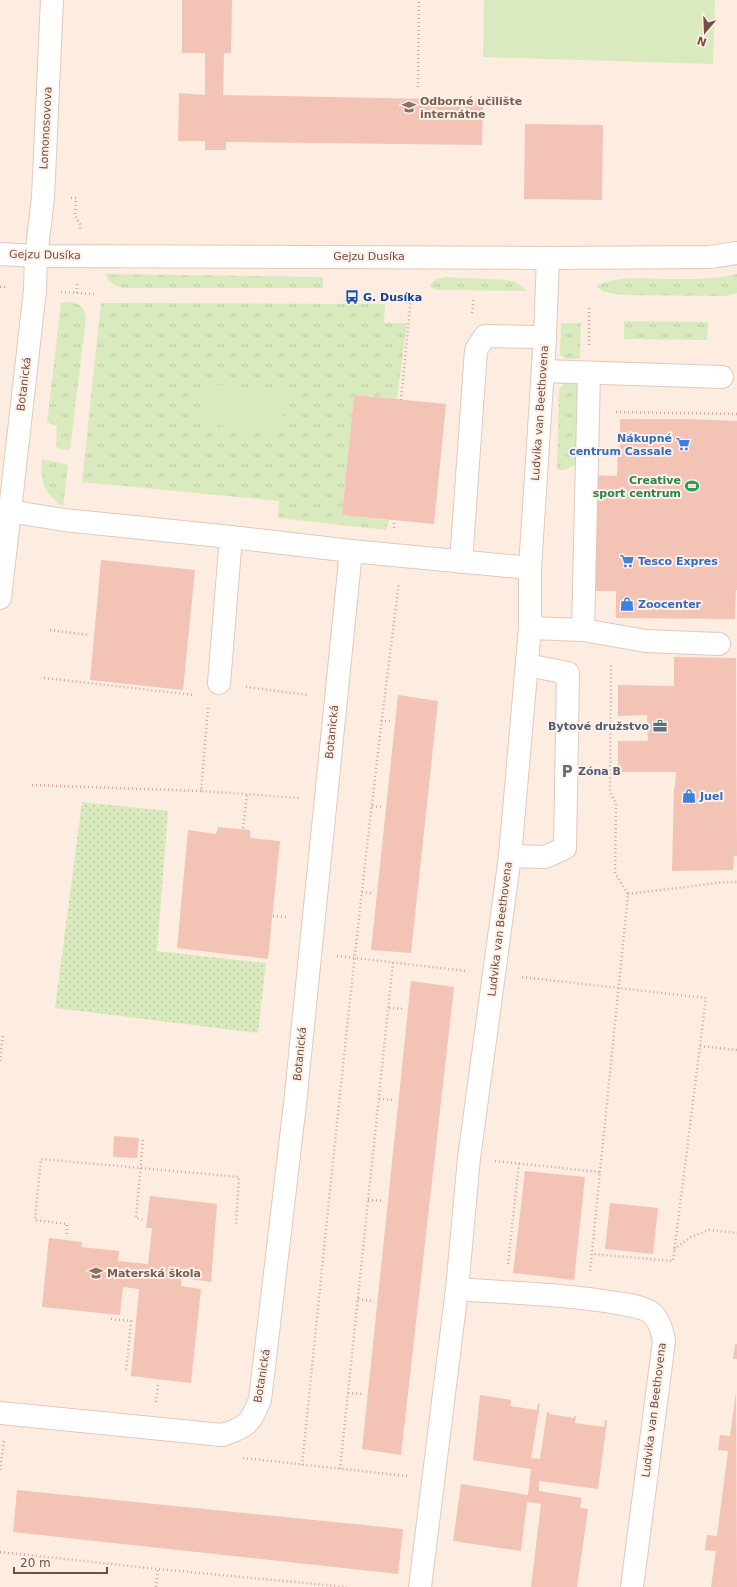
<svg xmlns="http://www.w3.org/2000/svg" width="737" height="1587" viewBox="0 0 737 1587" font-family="'DejaVu Sans',sans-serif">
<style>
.grass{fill:url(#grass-tufts)}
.park{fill:url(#park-dots)}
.pitch{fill:#d9eabe}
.building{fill:#f3c3b6}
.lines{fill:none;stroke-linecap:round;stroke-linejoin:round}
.minor-casing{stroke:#e3c8be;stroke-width:24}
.path{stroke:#d8a69a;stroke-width:2.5;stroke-dasharray:1 3;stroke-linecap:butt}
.minor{stroke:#fff;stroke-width:22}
.labels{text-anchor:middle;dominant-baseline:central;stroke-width:4;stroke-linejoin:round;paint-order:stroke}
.education-label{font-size:11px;font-weight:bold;fill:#785e54;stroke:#fff1e7;text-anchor:start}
.street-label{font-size:11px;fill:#744e46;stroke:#fff1e7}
.transit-label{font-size:11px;font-weight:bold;fill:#164399;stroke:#fff1e7;text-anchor:start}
.shop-label{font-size:11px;font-weight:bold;fill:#366cbe;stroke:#fff1e7;text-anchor:start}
.leisure-label{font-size:11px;font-weight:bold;fill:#27864d;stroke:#fff1e7;text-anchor:end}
.service-label{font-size:11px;font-weight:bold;fill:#4e5e75;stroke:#fff1e7;text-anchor:end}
</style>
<defs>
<pattern id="grass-tufts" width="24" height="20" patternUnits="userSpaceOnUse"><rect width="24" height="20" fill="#d9eabe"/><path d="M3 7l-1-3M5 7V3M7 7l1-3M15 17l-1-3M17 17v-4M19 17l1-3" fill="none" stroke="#becaa5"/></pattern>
<pattern id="park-dots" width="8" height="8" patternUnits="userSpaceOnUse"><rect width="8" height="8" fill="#d9eabe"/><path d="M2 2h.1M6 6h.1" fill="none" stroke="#becaa5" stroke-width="1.8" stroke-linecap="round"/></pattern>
</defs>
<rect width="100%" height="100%" fill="#fdece0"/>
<g class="grass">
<path d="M 105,274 L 323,277 L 323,288 L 122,288 C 114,285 109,283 105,274 Z"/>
<path d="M 737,274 L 737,293 L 725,296 L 622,295 L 604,292 L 596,286 C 618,276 639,278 663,279 C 688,279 712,280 737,274 Z"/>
<path d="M 446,277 L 506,280 L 516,282 L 527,291 L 437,290 L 432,288 L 430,285 L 436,279 Z"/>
<path d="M 69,302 C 80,303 83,306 86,317 L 70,450 L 59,449 L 56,446 L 57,425 L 47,423 L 61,303 Z"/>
<path d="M 101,303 L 385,304 L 384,323 L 407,323 L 397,399 L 354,395 L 342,515 L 389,520 L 386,530 L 278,518 L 279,501 L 82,482 Z"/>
<path d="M 624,321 L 708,322 L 707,340 L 624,339 Z"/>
<path d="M 561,323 L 581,323 L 580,359 L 566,359 L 560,355 Z"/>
<path d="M 564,383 L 581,383 L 578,464 L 564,470 L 557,470 L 559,390 Z"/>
<path d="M 42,459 L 66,464 L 68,467 L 63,507 C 44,492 40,484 42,459 Z"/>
</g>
<path class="park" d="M 82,802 L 168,811 L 157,951 L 266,963 L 258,1033 L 55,1008 Z"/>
<g class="pitch">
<path d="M 484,0 L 715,0 L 713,64 L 483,57 Z"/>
<path d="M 202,383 L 285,391 L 280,431 L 199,423 Z"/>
</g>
<g class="building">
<path d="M 182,0 L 232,0 L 231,53 L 224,53 L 223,95 L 483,100 L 482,145 L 226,142 L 226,150 L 205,150 L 205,141 L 178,141 L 179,93 L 205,95 L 205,53 L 182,53 Z"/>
<path d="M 525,124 L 603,125 L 602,200 L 524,199 Z"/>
<path d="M 354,395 L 446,404 L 434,524 L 342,515 Z"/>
<path d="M 620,419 L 688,419 L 737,421 L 737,590 L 736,590 L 735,619 L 616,618 L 616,591 L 591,591 L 588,475 L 617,476 L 618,446 L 620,447 Z"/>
<path d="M 101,560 L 195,570 L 183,690 L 90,680 Z"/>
<path d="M 674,657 L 736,658 L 737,856 L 734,856 L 733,870 L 672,871 L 674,787 L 675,787 L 676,772 L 618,772 L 618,741 L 648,741 L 647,715 L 618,716 L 618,685 L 674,686 Z"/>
<path d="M 398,695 L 438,701 L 411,953 L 371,950 Z"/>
<path d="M 218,827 L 250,830 L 250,838 L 280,841 L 268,959 L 177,948 L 188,830 L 216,834 Z"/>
<path d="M 411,981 L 454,987 L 401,1455 L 362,1449 Z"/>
<path d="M 114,1136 L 139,1138 L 137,1158 L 113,1157 Z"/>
<path d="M 525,1171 L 585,1177 L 574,1280 L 513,1273 Z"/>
<path d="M 150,1196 L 217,1204 L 211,1282 L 182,1278 L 181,1286 L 201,1289 L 191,1383 L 131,1376 L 139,1289 L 123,1287 L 120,1315 L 42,1307 L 49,1238 L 82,1242 L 81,1247 L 119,1251 L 118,1261 L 148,1264 L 152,1228 L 146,1228 Z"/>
<path d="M 610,1203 L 658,1208 L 653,1254 L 605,1249 Z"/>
<path d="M 735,1344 L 737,1344 L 737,1359 L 733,1359 Z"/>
<path d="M 736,1392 L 737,1587 L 711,1587 L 716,1551 L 705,1550 L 707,1535 L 717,1536 L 728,1451 L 718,1450 L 720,1435 L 730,1436 Z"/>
<path d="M 480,1395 L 511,1400 L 510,1406 L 537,1410 L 538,1403 L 540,1404 L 531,1458 L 540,1459 L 547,1412 L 549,1412 L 549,1414 L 574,1418 L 574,1416 L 576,1416 L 575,1423 L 604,1427 L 605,1420 L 607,1421 L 598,1489 L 539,1481 L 539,1491 L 582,1498 L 580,1508 L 588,1509 L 577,1587 L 531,1587 L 541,1504 L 527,1502 L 521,1551 L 453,1541 L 461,1484 L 528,1495 L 531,1469 L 473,1460 Z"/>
<path d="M 17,1490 L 403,1529 L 398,1574 L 13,1532 Z"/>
</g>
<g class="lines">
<defs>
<g id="minor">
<path d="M 0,254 L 36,256 L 548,258 L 710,257 L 737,253"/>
<path d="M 543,371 L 722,377"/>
<path d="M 351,551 L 530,568"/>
<path d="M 461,562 L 476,350 L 485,336 L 545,337"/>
<path d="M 0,598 L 35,290 L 36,256 L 43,198 L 52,0"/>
<path d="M 530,628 L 583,630 L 646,641 L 719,644"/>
<path d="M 583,630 L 589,374"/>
<path d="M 219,683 L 231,537"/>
<path d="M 510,856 L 545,857 L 565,848 L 568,673 L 527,665"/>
<path d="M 457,1289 C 510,1293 565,1294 617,1303 C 628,1305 641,1306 650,1312 C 659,1318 662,1330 664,1341 L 632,1587"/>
<path d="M 0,1413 L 222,1435 C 247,1427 250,1424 260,1400 L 295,1104 L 351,551 L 231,537 L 64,520 L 9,511"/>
<path d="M 420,1587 L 457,1289 L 469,1158 L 510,856 L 530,628 L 530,568 L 545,337 L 548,258"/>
</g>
</defs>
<use href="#minor" class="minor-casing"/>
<g class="path">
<path d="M 418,87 L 419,0"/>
<path d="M 71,198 L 76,198 L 75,216 L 80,224 L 80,229"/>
<path d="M 0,287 L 8,287"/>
<path d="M 61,292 L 95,294"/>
<path d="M 77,293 L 77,284"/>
<path d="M 472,313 L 474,297"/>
<path d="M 589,345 L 589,305"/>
<path d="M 401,400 L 411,297"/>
<path d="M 616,412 L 737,414"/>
<path d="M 394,528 L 394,521"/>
<path d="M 50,630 L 89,635"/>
<path d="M 44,678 L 194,695"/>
<path d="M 246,687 L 309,695"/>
<path d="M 208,708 L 201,791 L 300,798"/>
<path d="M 381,721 L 390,721"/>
<path d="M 32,785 L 201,791"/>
<path d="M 372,806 L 381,807"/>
<path d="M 243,828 L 247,795"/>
<path d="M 362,892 L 372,893"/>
<path d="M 628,894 L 725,882 L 737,882"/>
<path d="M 273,916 L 286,917"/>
<path d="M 337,956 L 467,971"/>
<path d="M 522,977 L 706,998 L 673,1261 L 592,1254"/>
<path d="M 389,1008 L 404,1009"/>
<path d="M 700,1046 L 737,1050"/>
<path d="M 0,1061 L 3,1034"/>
<path d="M 379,1099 L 395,1100"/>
<path d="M 143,1140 L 136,1218 L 144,1220"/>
<path d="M 495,1161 L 600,1172 L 590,1272"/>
<path d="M 600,1172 L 628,894 L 615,873 L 616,804 L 610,792 L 611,663"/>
<path d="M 368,1200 L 383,1201"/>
<path d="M 67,1234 L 67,1224 L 35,1220 L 41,1159 L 239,1177 L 236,1224"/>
<path d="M 674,1249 L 691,1237 L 709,1230 L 737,1233"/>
<path d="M 508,1264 L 519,1163"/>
<path d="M 358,1299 L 373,1301"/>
<path d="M 111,1319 L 131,1321 L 126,1372"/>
<path d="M 348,1393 L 363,1394"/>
<path d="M 156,1402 L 158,1385"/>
<path d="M 243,1458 L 407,1476"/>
<path d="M 302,1465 C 332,1171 361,876 399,583"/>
<path d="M 340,1469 L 393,962"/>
<path d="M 0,1470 L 4,1441"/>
<path d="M 0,1552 L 158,1569 L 347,1587"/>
<path d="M 156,1587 L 158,1569"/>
</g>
<use href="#minor" class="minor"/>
</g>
<defs>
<symbol id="school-bare" viewBox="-9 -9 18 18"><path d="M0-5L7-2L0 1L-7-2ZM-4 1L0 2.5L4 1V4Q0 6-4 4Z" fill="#8d6e63" stroke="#fff1e7" stroke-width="2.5" paint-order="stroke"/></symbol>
<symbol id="bus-bare" viewBox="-9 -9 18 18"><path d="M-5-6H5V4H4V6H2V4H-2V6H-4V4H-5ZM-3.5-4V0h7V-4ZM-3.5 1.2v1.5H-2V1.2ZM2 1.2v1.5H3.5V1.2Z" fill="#1a4fb4" stroke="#fff1e7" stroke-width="2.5" paint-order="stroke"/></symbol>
<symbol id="supermarket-bare" viewBox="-9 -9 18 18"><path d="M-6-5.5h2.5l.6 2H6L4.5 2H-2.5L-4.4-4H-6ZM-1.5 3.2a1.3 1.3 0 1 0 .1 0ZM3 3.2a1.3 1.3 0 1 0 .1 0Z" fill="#3f7fe0" stroke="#fff1e7" stroke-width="2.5" paint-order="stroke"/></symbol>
<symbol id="stadium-bare" viewBox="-9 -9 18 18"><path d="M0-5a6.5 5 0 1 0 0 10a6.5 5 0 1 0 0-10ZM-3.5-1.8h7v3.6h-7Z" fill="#2e9e5b" stroke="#fff1e7" stroke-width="2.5" paint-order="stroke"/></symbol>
<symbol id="shop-bare" viewBox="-9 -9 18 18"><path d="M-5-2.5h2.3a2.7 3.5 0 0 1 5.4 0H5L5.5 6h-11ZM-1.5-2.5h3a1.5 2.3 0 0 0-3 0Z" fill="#3f7fe0" stroke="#fff1e7" stroke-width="2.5" paint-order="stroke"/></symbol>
<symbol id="office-bare" viewBox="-9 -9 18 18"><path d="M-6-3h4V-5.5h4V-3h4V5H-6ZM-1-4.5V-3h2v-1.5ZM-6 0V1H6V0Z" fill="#5c6f8a" stroke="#fff1e7" stroke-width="2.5" paint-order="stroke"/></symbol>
<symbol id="parking-bare" viewBox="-9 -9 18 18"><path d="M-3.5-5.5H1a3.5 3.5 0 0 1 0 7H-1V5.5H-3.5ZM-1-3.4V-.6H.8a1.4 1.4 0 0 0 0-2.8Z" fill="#5c6f8a" stroke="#fff1e7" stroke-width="2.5" paint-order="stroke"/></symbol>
</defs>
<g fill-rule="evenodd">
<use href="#school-bare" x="399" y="97" width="20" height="20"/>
<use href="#bus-bare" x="342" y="287" width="20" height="20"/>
<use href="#supermarket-bare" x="673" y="434" width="20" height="20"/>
<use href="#stadium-bare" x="682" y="476" width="20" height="20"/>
<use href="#supermarket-bare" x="617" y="551" width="20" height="20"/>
<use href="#shop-bare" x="617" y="594" width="20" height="20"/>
<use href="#office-bare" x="650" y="716" width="20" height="20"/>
<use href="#parking-bare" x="557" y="761" width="20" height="20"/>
<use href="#shop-bare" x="679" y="786" width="20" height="20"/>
<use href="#school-bare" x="86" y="1263" width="20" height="20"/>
</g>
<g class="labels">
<g class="education-label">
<text x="420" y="101">Odborné učilište<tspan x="420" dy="13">internátne</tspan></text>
<text x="107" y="1273">Materská škola</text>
</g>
<g class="street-label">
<text transform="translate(46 128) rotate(-87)">Lomonosovova</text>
<text transform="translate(45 255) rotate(1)">Gejzu Dusíka</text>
<text x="369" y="256">Gejzu Dusíka</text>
<text transform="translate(24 384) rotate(-83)">Botanická</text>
<text transform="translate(540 413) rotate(-86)">Ludvika van Beethovena</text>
<text transform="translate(332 732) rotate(-84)">Botanická</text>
<text transform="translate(500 929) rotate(-83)">Ludvika van Beethovena</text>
<text transform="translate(300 1054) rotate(-84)">Botanická</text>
<text transform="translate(262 1376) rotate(-81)">Botanická</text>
<text transform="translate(654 1410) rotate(-83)">Ludvika van Beethovena</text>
</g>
<g class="transit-label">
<text x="363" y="297">G. Dusíka</text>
</g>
<g class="shop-label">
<text x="672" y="438" text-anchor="end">Nákupné<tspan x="672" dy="13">centrum Cassale</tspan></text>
<text x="638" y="561">Tesco Expres</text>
<text x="638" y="604">Zoocenter</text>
<text x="700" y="796">Juel</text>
</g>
<g class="leisure-label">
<text x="681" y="480">Creative<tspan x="681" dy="13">sport centrum</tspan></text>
</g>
<g class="service-label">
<text x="649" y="726">Bytové družstvo</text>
<text x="578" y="771" text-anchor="start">Zóna B</text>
</g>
</g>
<g transform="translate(705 32) rotate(199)" stroke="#fff1e7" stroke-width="3" paint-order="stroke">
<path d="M0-3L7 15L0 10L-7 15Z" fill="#744e46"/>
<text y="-6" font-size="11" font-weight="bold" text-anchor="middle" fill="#744e46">N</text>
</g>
<path d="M14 1567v6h93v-6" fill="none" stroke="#744e46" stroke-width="2"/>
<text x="20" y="1567" font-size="12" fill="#744e46" stroke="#fff1e7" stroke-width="3" paint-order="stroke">20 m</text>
</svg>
